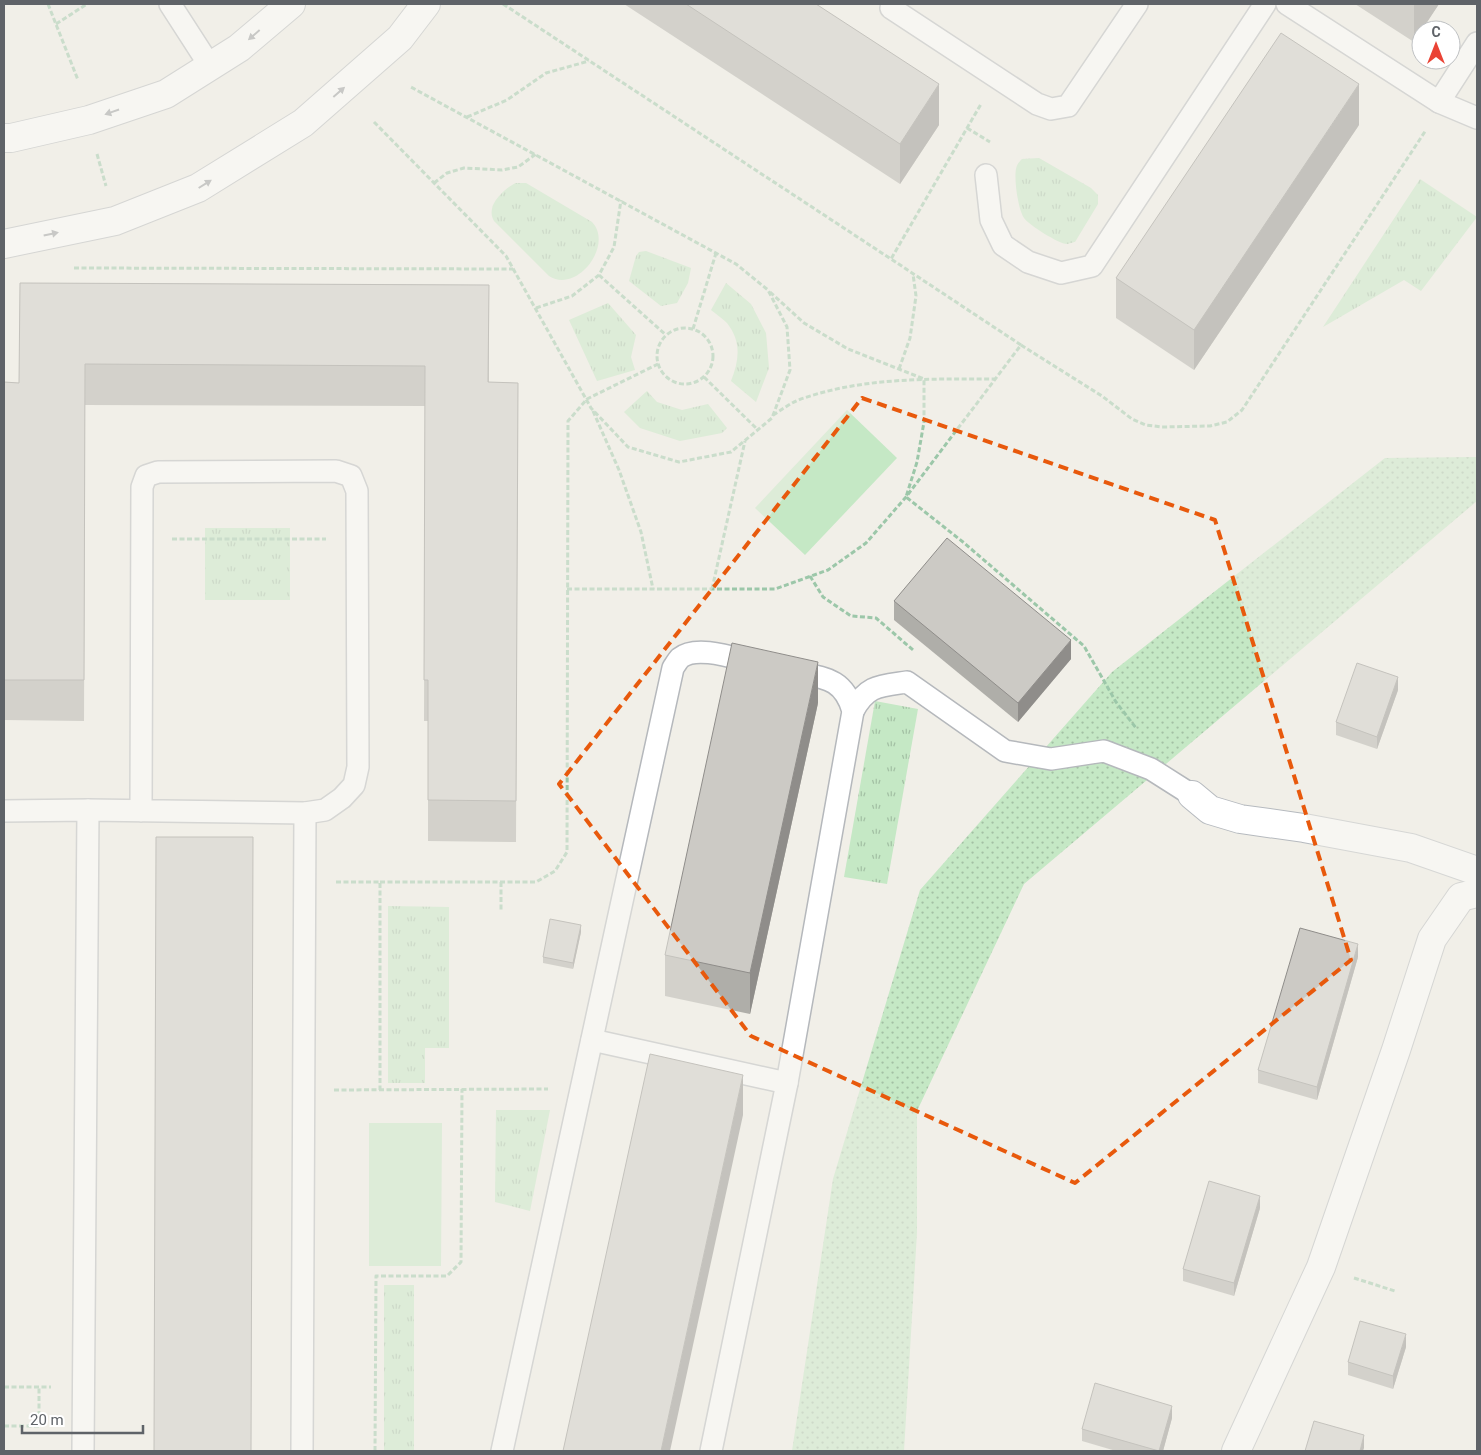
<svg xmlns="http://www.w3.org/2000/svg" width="1481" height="1455" viewBox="0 0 1481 1455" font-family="Roboto,sans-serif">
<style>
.grass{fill:url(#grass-dots)}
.park{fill:url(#park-tufts)}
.pitch{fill:#c5e8c5}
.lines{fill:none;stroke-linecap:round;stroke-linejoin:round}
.lane-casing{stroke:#b5b8bc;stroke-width:24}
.street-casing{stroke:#b5b8bc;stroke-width:30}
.secondary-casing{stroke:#b6babf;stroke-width:30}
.path{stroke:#9cc7a9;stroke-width:3;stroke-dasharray:5 2.5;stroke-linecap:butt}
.lane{stroke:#fff;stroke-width:21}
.street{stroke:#fff;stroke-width:28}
.secondary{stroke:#fff;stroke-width:28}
.wall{fill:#afaea9}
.shaded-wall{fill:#8f8d8a}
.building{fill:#cccac5;stroke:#8f8d8a}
.oneway{fill:#979a9d}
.marked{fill:none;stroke:#e8590c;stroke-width:4;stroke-dasharray:10 6;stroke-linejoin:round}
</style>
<defs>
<pattern id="grass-dots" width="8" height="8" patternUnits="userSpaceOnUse" patternTransform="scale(1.25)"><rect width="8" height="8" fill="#c5e8c5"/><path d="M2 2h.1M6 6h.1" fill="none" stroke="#a3c0a4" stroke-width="1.8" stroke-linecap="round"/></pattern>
<pattern id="park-tufts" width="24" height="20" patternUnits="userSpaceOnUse" patternTransform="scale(1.25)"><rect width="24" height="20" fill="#c5e8c5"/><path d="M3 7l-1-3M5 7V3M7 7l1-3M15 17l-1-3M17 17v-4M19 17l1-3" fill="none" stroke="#a3c0a4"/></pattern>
</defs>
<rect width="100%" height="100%" fill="#f1efe8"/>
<path class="grass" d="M 1477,457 L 1477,501 L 1024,884 L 917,1111 L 917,1232 L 904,1451 L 792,1451 L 833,1179 L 920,890 L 1112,672 L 1385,458 Z"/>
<g class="park">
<path d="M 1039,158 L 1091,188 L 1098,195 L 1098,204 L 1075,242 C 1074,242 1068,244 1067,244 C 1059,244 1029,225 1024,218 C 1018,209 1014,180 1016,169 C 1017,164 1019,162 1022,159 Z"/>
<path d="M 1420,179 L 1477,217 L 1421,291 L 1404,280 L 1323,327 Z"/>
<path d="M 516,183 L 526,183 L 592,222 C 614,245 577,294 549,276 L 494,221 C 492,217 491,214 492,209 C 493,200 508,186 516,183 Z"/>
<path d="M 646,251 L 691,268 L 688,283 L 677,303 L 661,306 L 629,281 L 636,256 L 639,252 Z"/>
<path d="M 726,283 L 751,304 L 766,333 L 769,368 L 756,402 L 731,381 C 739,361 742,342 727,323 C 722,318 716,314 711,310 Z"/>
<path d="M 608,303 L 636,335 L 631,357 L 635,370 L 597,381 L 569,320 Z"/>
<path d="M 647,391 L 657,402 L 682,410 L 708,404 L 727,428 L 722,433 L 680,441 L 640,428 L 624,412 Z"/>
<rect x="205" y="528" width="85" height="72"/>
<path d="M 875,701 L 918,709 L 887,884 L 844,877 Z"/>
<path d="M 388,906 L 449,907 L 449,1048 L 425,1048 L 425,1083 L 388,1083 Z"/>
<path d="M 496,1110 L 550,1110 L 530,1211 L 495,1202 Z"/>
<rect x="384" y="1285" width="30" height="166"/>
</g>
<g class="pitch">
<path d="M 847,410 L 897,458 L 805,555 L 755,508 Z"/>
<path d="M 369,1123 L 442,1123 L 441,1266 L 369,1266 Z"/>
</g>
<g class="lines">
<defs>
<g id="lane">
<path d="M 170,4 L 210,66"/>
<path d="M 894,4 L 891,8 L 1037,104 L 1051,109 L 1068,106 L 1137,4"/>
<path d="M 1287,4 L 1439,102 L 1477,43"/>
<path d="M 1439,102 L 1477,118"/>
<path d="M 986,175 L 991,220 L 1003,245 L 1028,262 L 1061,273 L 1092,266 L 1265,4"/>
<path d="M 853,711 C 867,685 880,686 907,682 L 1005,751 L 1051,759 L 1104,751 L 1151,769 L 1192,795"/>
<path d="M 4,811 L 88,810 L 305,813 L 325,810 L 342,798 L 354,785 L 358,767 L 357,491 L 351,476 L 336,471 L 158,472 L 146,476 L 142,487 L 141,811"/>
<path d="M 592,1040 L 787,1083"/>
<path d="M 83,1451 L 88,810"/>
<path d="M 302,1451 L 305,813"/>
<path d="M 502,1451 L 673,668 C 675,665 678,660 680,658 C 697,644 737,659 756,663"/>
<path d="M 711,1451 L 787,1083 L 853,711 C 843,676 822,678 790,671"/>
</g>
<g id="street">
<path d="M 4,138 L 11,138 L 89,120 L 166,94 L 239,48 L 291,4"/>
<path d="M 4,244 L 115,221 L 198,188 L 303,123 L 400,38 L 426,4"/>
<path d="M 1236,1451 L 1321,1267 L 1396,1050 L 1432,939 L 1461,897 L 1477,893"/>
</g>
<path id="secondary" d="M 1192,795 L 1210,810 L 1240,819 L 1304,828 L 1411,848 L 1477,871"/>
</defs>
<use href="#lane" class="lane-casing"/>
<use href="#street" class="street-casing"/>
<use href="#secondary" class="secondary-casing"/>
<g class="path">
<path d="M 48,4 L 78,80"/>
<path d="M 503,4 L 891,259 L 981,104"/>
<path d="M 56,24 L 87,4"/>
<path d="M 467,117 L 507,100 L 546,73 L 589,61"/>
<path d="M 374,122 L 506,256 L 591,408 L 628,447 L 679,462 L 731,452 L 772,418 L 790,370 L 787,327 L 768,290 L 736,264 L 409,86"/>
<path d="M 967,128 L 990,142"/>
<path d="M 97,154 L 106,186"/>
<path d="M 434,183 L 447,173 L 464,168 L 502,170 L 518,167 L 536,154"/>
<path d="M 74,268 L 513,269"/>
<path d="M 599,275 L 666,335"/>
<path d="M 770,292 L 804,323 L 848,349 L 924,379 L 924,422 L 917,462 L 906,497 L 963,542 L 1084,646 L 1116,702 L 1136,728"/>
<path d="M 536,308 L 572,296 L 599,275 L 614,247 L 621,200"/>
<circle cx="685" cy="356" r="28"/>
<path d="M 693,329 L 716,253"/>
<path d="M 1021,345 L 1102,396 L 1132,419 L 1146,425 L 1162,427 L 1210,426 L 1227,422 L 1242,410 L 1426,130"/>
<path d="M 899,369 L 910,338 L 916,296 L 913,274"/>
<path d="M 704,377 L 758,430"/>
<path d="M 593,411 L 619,470 L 641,532 L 653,589"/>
<path d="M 773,415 C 783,409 793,401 804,398 C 866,377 931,379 996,379"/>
<path d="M 172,539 L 326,539"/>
<path d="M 810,576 L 823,597 L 851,616 L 876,618 L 913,650"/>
<path d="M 567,589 L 775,589 L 828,570 L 866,543 L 906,497 L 1021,345 L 891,259"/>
<path d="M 712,589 L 745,441"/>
<path d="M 336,882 L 380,882 L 380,1090"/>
<path d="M 380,882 L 536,882 L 555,871 L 567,852 L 568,421 L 587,399 L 658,364"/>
<path d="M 501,882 L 501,911"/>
<path d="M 334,1090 L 548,1089"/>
<path d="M 1354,1278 L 1395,1291"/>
<path d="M 4,1387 L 51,1387"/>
<path d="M 4,1426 L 39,1426 L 39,1387"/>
<path d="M 375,1451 L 376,1276 L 447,1276 L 461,1262 L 462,1089"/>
</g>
<use href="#lane" class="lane"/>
<use href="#street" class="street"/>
<use href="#secondary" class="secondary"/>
</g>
<g class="wall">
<path d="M 624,4 L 816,4 L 939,125 L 900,184 Z"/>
<path d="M 1355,4 L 1439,4 L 1421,30 L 1421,32 L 1414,42 Z"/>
<path d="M 1359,125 L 1194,370 L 1116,318 L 1116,278 Z"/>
<path d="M 20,283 L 489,285 L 489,382 L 518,383 L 516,842 L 428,841 L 428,721 L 424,721 L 425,406 L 85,405 L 84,721 L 4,720 L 4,382 L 19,383 Z"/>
<path d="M 894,601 L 1071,659 L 1018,722 L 894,620 Z"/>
<path d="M 1398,690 L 1377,749 L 1336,735 L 1336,722 Z"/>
<path d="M 818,703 L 750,1014 L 665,996 L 665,955 Z"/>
<path d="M 581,932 L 573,969 L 543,963 L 543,957 Z"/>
<path d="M 1358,957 L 1317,1100 L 1258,1083 L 1258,1070 Z"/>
<path d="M 1260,1208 L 1234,1296 L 1183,1281 L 1183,1269 Z"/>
<path d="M 1406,1347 L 1393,1389 L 1348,1375 L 1348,1362 Z"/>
<path d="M 1172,1418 L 1163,1451 L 1116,1451 L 1082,1441 L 1082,1429 Z"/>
</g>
<g class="shaded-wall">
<path d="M 1414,4 L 1439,4 L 1422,30 L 1421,30 L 1421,32 L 1414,42 Z"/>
<path d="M 939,84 L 939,125 L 900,184 L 900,144 Z"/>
<path d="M 1359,84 L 1359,125 L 1194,370 L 1194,330 Z"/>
<path d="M 1071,640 L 1071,659 L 1018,722 L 1018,703 Z"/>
<path d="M 818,662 L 818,703 L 750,1014 L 750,973 Z"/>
<path d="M 1398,677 L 1398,690 L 1377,749 L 1377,737 Z"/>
<path d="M 581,925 L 581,932 L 573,969 L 573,963 Z"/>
<path d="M 1358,944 L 1358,957 L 1317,1100 L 1317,1087 Z"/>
<path d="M 743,1075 L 743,1115 L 670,1451 L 661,1451 Z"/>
<path d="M 1260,1196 L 1260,1208 L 1234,1296 L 1234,1283 Z"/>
<path d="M 1406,1334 L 1406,1347 L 1393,1389 L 1393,1376 Z"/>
<path d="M 1172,1406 L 1172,1418 L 1163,1451 L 1159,1451 Z"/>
<path d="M 1364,1435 L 1364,1448 L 1363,1451 L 1360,1451 Z"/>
</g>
<g class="building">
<path d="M 686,4 L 816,4 L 939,84 L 900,144 Z"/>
<path d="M 1281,33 L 1359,84 L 1194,330 L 1116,278 Z"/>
<path d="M 20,283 L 489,285 L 488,382 L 518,383 L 516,801 L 428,800 L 428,680 L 424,680 L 425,366 L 85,364 L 84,680 L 4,680 L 4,382 L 19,383 Z"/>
<path d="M 947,538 L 1071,640 L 1018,703 L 894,601 Z"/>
<path d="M 732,643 L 818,662 L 750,973 L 665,955 Z"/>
<path d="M 1357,663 L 1398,677 L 1377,737 L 1336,722 Z"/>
<path d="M 156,837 L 253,837 L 251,1451 L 154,1451 Z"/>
<path d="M 550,919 L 581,925 L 573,963 L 543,957 Z"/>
<path d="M 1300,928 L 1358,944 L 1317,1087 L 1258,1070 Z"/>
<path d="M 650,1054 L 743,1075 L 661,1451 L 563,1451 Z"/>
<path d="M 1209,1181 L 1260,1196 L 1234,1283 L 1183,1269 Z"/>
<path d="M 1360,1321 L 1406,1334 L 1393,1376 L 1348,1362 Z"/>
<path d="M 1095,1383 L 1172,1406 L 1159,1451 L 1082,1429 Z"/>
<path d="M 1314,1421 L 1364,1435 L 1360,1451 L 1305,1451 Z"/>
</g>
<defs><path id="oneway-solid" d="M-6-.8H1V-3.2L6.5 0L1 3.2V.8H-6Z" transform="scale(1.25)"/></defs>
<g class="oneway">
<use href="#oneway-solid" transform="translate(254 35) rotate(139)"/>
<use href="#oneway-solid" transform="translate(339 92) rotate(-41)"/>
<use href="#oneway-solid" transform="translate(112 112) rotate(161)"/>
<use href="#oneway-solid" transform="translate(205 184) rotate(-32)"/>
<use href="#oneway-solid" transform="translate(51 234) rotate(-12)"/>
</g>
<path d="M0 0H1481V1455H0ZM 862,398 L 1215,520 L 1351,960 L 1075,1183 L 751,1036 L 559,784 Z" fill="#f1efe8" fill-opacity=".55" fill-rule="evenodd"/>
<path class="marked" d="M 862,398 L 1215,520 L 1351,960 L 1075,1183 L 751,1036 L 559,784 Z"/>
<rect width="1481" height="1455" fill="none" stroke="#5f6368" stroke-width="10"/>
<g transform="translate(1436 45)"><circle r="24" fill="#ffffff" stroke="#bfc1c3"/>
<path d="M0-4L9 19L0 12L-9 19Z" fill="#ea4335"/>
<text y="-8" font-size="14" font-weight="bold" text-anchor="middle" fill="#5f6368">С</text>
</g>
<path d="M22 1425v8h121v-8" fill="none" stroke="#5f6368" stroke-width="2.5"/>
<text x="30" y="1425" font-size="15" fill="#5f6368" stroke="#ffffff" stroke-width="4" paint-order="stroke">20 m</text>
</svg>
